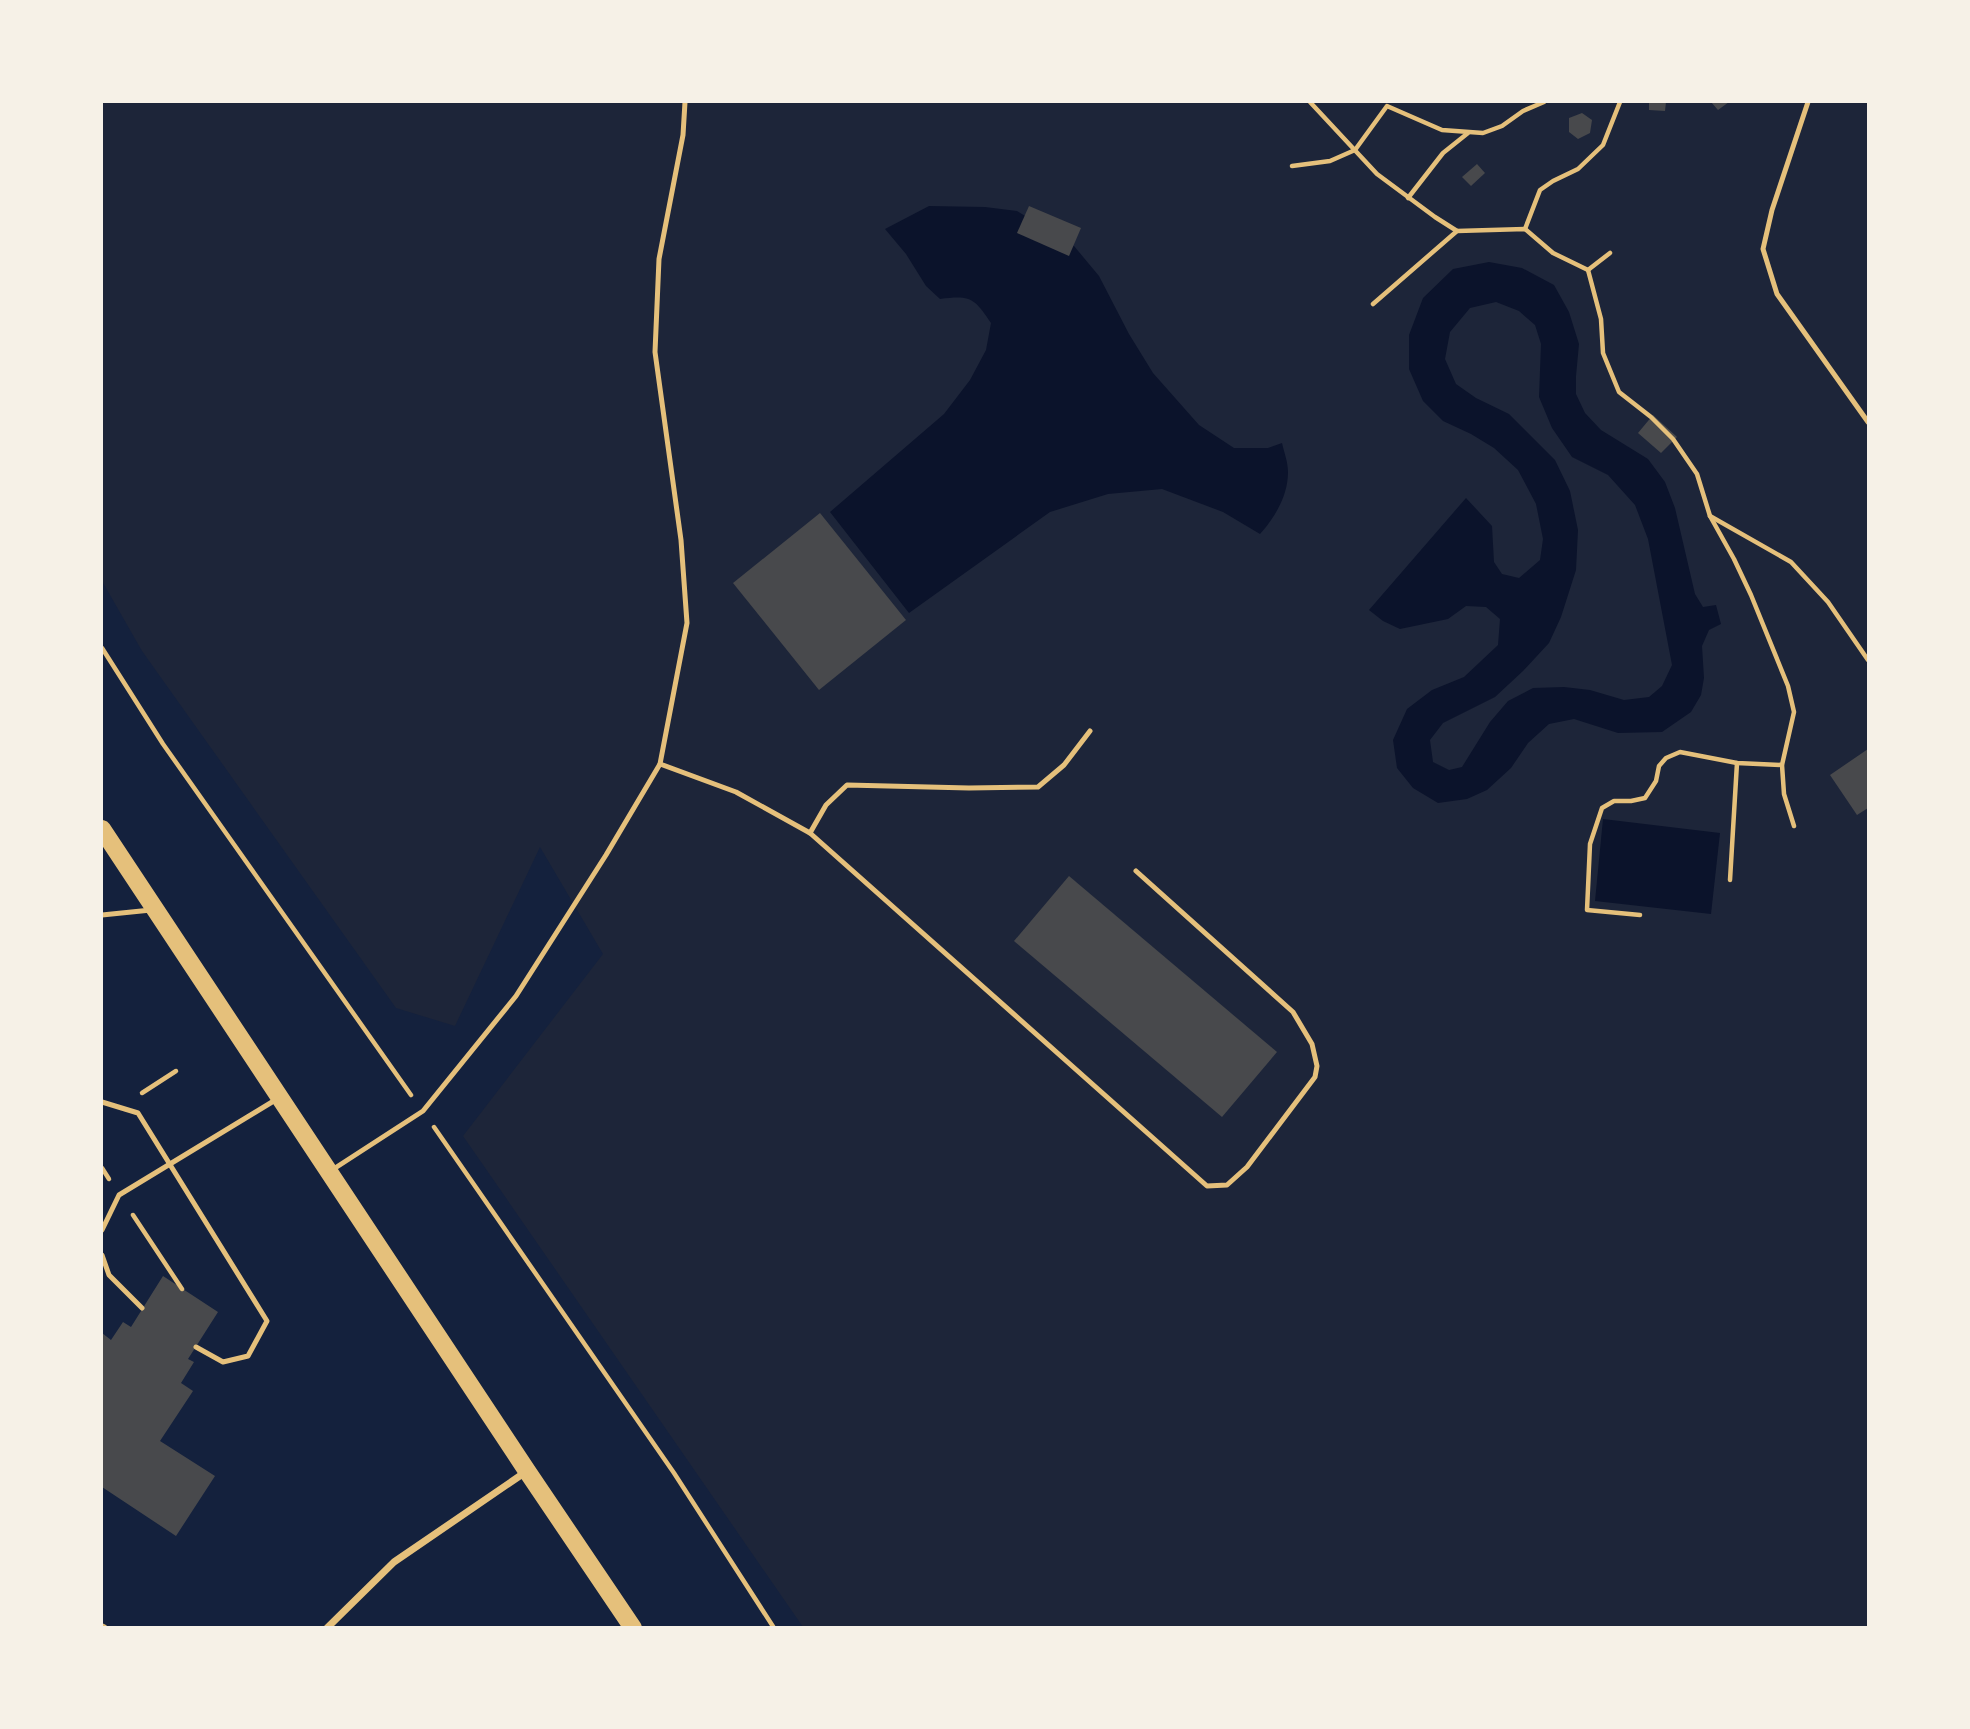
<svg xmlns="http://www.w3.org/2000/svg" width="1970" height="1729" viewBox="0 0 1970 1729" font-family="Commissioner,sans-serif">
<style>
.green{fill:#1d2539}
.water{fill:#0b132b;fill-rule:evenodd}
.building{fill:#48494c}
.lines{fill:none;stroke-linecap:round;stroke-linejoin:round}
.path{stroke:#e5c07b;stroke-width:4.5}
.service{stroke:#e5c07b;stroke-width:5}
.minor{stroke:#e5c07b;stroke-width:7}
.primary{stroke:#e5c07b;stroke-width:18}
</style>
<rect width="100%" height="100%" fill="#14213d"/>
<path class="green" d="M 102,102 L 1868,102 L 1868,1627 L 803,1627 L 463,1136 L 603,954 L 540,847 L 455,1026 L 396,1008 L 142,651 L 102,581 Z"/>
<g class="water">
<path d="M 929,206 L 985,207 L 1017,211 L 1074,246 L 1099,276 L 1129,334 L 1153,373 L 1199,425 L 1234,448 L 1268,448 L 1282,443 C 1284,452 1288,462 1288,472 C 1288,496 1275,517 1260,534 L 1223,512 L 1162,489 L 1108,494 L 1050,512 L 909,613 L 830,512 L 944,414 L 970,380 L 986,350 L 991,323 C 974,298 971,295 940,299 L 926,286 L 906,254 L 885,229 Z"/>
<path d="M 1489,262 L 1522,268 L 1554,285 L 1569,312 L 1579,344 L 1576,376 L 1576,394 L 1585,413 L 1601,430 L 1648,459 L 1665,482 L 1675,508 L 1695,594 L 1703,607 L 1716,605 L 1721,624 L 1709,630 L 1702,646 L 1704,678 L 1701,695 L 1691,712 L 1662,732 L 1618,733 L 1574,719 L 1549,724 L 1528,743 L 1511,768 L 1487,790 L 1467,799 L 1438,803 L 1413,788 L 1397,768 L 1393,740 L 1407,709 L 1432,690 L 1464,677 L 1498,645 L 1500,619 L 1486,607 L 1466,606 L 1448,619 L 1400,629 L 1383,621 L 1369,610 L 1466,498 L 1492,526 L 1494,562 L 1502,574 L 1519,578 L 1540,560 L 1543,539 L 1536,504 L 1518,470 L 1494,448 L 1471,434 L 1443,421 L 1423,401 L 1409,369 L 1409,335 L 1423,298 L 1453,269 ZM 1496,302 L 1519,311 L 1535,325 L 1541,344 L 1539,397 L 1552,428 L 1572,457 L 1608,475 L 1635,505 L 1648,539 L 1672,665 L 1662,686 L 1649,697 L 1624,700 L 1590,690 L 1564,687 L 1533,688 L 1508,701 L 1490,722 L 1462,767 L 1449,770 L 1433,762 L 1430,740 L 1443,723 L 1495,697 L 1523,671 L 1549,643 L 1561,617 L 1576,570 L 1578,530 L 1570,491 L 1555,460 L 1509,414 L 1476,398 L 1456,384 L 1445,359 L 1450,332 L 1470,308 Z"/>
<path d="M 1603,819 L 1720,833 L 1711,914 L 1595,901 Z"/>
</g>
<g class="building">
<path d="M 1649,102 L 1666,102 L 1665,111 L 1649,110 Z"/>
<path d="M 1711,102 L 1729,102 L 1718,110 Z"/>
<path d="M 1582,113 L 1592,120 L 1590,133 L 1578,139 L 1569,132 L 1569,118 Z"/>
<path d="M 1477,164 L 1485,173 L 1471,186 L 1462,177 Z"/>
<path d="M 1029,206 L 1081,228 L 1069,256 L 1017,233 Z"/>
<path d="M 1653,415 L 1677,437 L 1661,453 L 1638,433 Z"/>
<path d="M 820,513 L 906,620 L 819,690 L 733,583 Z"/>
<path d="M 1868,749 L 1868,808 L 1857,815 L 1830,775 Z"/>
<path d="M 1069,876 L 1277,1052 L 1222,1117 L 1014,941 Z"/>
<path d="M 163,1276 L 218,1312 L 188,1359 L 194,1362 L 181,1383 L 193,1391 L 160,1441 L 215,1476 L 176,1536 L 102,1487 L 102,1333 L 111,1340 L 123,1322 L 131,1327 Z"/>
</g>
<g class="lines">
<g class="path">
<path d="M 1310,102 L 1377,174 L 1435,217 L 1457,231"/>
<path d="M 1292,166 L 1330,161 L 1355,150 L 1387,106 L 1442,130 L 1483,133 L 1502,126 L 1523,111 L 1544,102"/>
<path d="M 1408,198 L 1443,153 L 1468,133"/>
<path d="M 1525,229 L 1540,190 L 1553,181 L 1578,169 L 1603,145 L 1620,102"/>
<path d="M 1588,270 L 1610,253"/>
<path d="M 1373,304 L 1457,231 L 1525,229 L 1553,253 L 1588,270 L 1601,319 L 1603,353 L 1619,392 L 1651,417 L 1673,439 L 1697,474 L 1710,516 L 1734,559 L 1751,595 L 1788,686 L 1794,712 L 1782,765 L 1784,794 L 1794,826"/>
<path d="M 1710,516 L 1791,562 L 1828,602 L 1868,660"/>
<path d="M 102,648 L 163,744 L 411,1095"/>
<path d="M 1730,880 L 1737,763"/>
<path d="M 1640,915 L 1587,910 L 1590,844 L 1602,808 L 1614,801 L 1631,801 L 1645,798 L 1656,781 L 1659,766 L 1666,758 L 1680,752 L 1737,763 L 1782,765"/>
<path d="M 142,1093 L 176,1071"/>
<path d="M 434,1127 L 674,1473 L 774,1628"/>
<path d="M 102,1168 L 109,1179"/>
<path d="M 133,1215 L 182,1289"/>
</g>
<g class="service">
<path d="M 1808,102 L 1772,210 L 1763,249 L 1777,294 L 1868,422"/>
<path d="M 660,764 L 736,792 L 810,833 L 1207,1186 L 1227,1185 L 1247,1167 L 1315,1077 L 1317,1066 L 1312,1044 L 1293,1012 L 1136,871"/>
<path d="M 810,833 L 826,805 L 847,785 L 969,788 L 1038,787 L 1064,765 L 1090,731"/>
<path d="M 102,915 L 151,910"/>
<path d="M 102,1102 L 138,1113 L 267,1321 L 248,1356 L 223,1362 L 196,1347"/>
<path d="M 332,1170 L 423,1111 L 516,996 L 606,855 L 660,764 L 687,623 L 681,540 L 655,352 L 659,259 L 683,135 L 685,102"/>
<path d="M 102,1230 L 119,1195 L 277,1099"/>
<path d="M 102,1255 L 109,1275 L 142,1308"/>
</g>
<g class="minor">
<path d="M 102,1627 L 104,1628"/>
<path d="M 327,1628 L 394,1562 L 527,1471"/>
</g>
<path class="primary" d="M 102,829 L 527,1471 L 633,1628"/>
</g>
<rect width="1970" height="1729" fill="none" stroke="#f6f1e7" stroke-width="206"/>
</svg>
